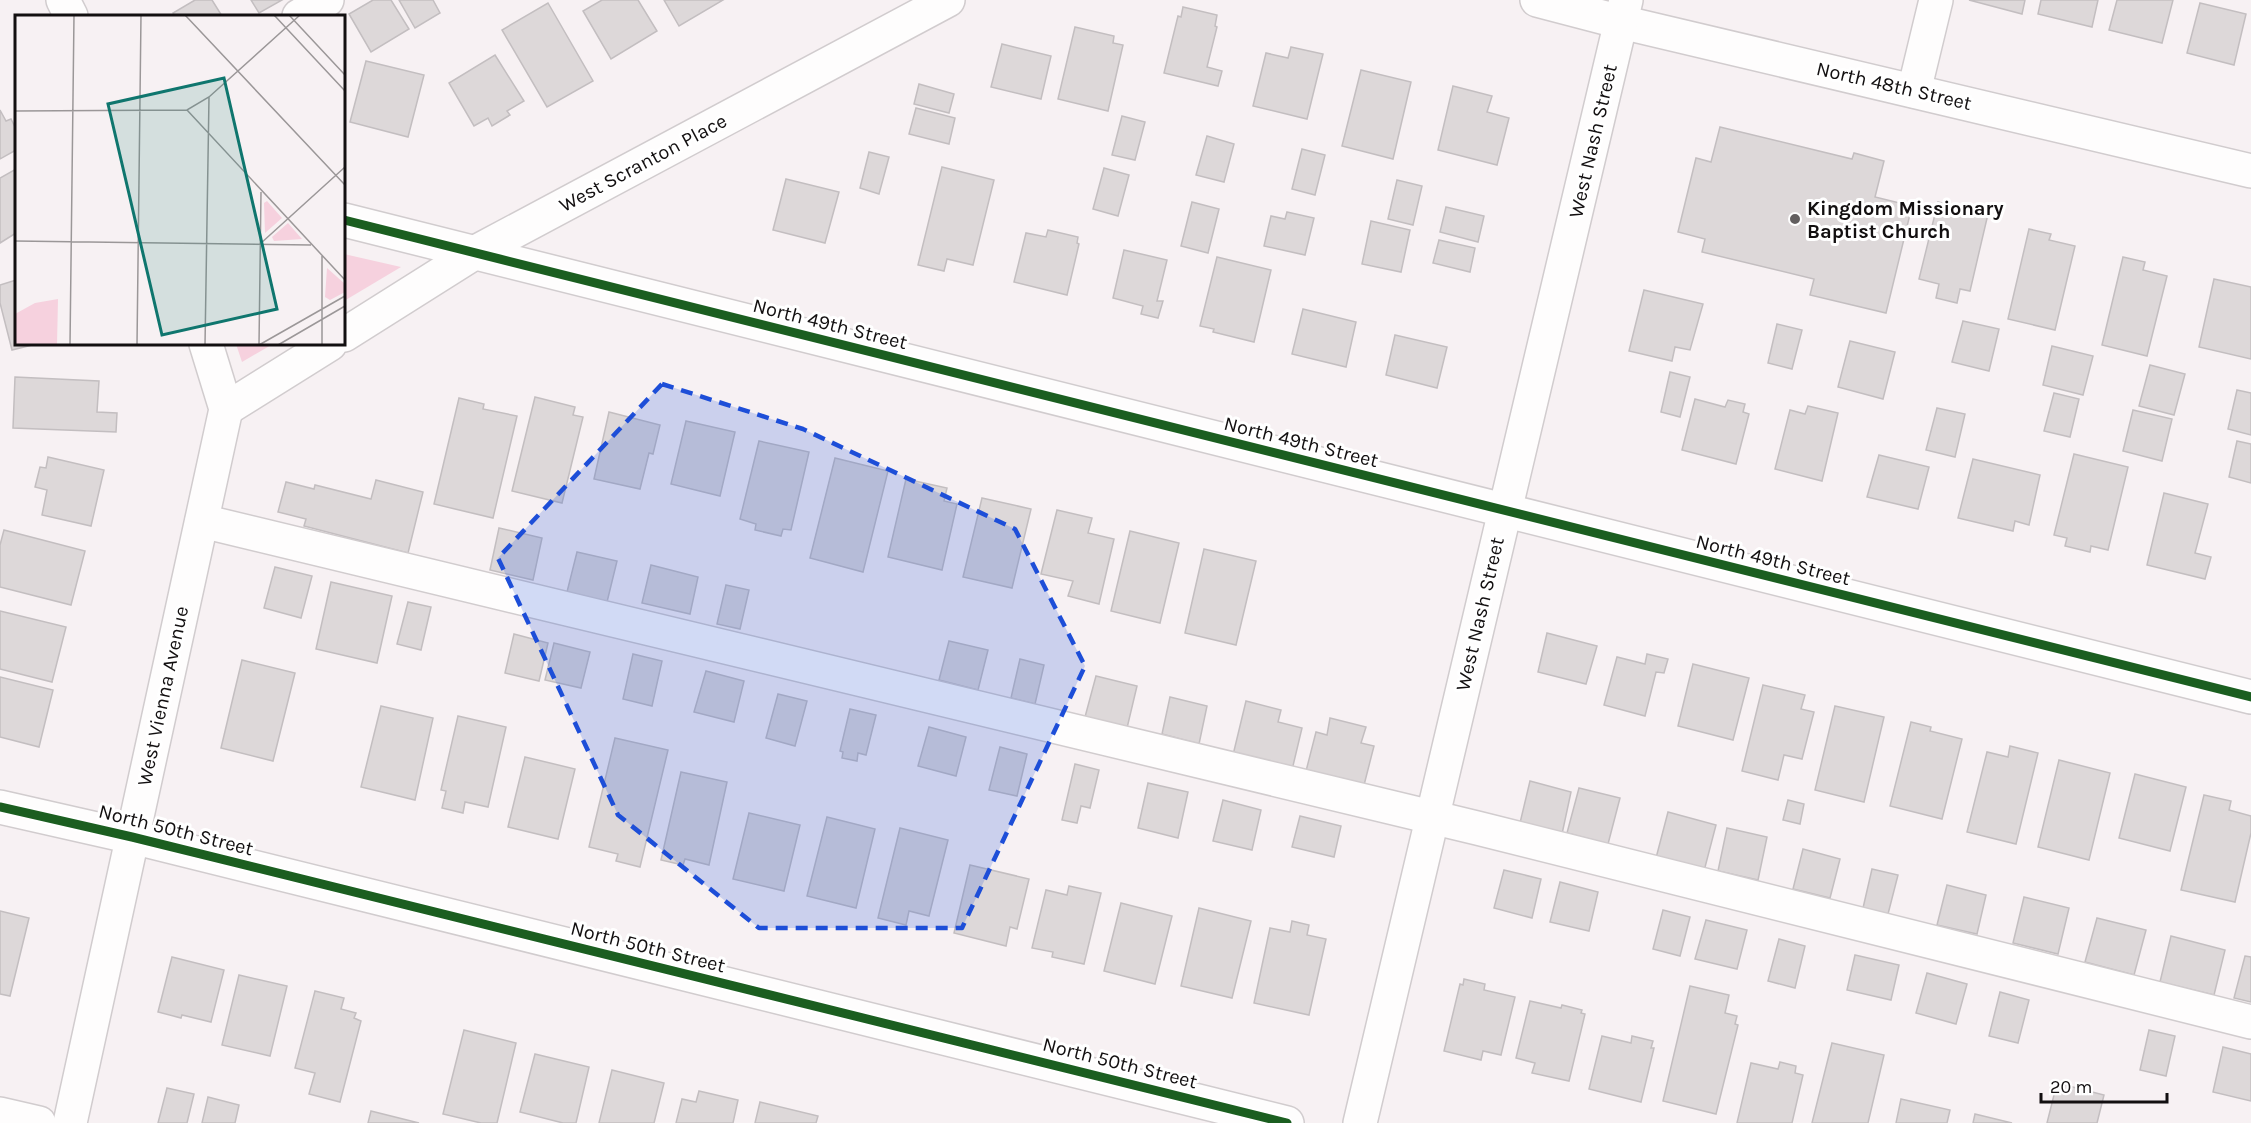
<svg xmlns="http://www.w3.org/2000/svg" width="2251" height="1123" viewBox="0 0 2251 1123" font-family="Karla,sans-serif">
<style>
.green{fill:#f6d1de}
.building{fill:#ddd8d9;stroke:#c3bec0;stroke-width:1.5}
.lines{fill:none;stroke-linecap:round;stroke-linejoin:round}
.minor-casing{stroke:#d1ccce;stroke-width:36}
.minor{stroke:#fefdfd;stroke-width:33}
.cycleway-casing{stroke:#fff;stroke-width:13}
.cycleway{stroke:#1b5e20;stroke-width:9}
.marked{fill:#1d4ed8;fill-opacity:0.2;stroke:#1d4ed8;stroke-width:4.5;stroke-dasharray:12 8;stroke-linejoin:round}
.poi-dot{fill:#625e5f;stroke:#fff;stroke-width:2}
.labels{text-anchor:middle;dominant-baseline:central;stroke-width:6;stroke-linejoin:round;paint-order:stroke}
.street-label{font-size:20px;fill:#120f10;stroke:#fff}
.poi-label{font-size:20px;font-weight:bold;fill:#120f10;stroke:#fff;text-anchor:start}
.inset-road{fill:none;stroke:#9b9798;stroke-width:1.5}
.view{fill:#0f766e;fill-opacity:0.15;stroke:#0f766e;stroke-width:3}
.inset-edge{fill:none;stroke:#120f10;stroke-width:3}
</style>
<rect width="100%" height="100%" fill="#f7f1f3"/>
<g class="green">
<path d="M 344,254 L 401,267 L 344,301 Z"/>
<path d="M 236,344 L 273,344 L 242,362 Z"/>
</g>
<g class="building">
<path d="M 195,0 L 212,0 L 222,16 L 175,16 L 173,13 Z"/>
<path d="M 251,0 L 282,0 L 259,13 Z"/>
<path d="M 373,0 L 391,0 L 409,29 L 371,52 L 349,14 Z"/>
<path d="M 399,0 L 433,0 L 440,13 L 415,28 Z"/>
<path d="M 602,0 L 638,0 L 657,31 L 611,59 L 583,11 Z"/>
<path d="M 664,0 L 723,0 L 679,26 Z"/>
<path d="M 1969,0 L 2025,0 L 2022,14 Z"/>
<path d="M 2041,0 L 2098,0 L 2092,27 L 2038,14 Z"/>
<path d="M 2117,0 L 2173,0 L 2162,43 L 2109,30 Z"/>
<path d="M 548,3 L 593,81 L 547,107 L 502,30 Z"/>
<path d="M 2200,3 L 2246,14 L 2234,65 L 2187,53 Z"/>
<path d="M 1183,7 L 1217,15 L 1215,26 L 1217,27 L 1207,67 L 1222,71 L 1218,86 L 1164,73 L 1178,16 L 1181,17 Z"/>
<path d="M 1075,27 L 1114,36 L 1113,43 L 1123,45 L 1108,111 L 1058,99 Z"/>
<path d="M 1002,44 L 1051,56 L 1041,99 L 991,87 Z"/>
<path d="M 1291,47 L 1323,54 L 1307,119 L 1253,106 L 1266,53 L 1288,58 Z"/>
<path d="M 495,55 L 524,101 L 507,111 L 510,115 L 492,126 L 488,118 L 474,126 L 449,83 Z"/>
<path d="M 366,61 L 424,75 L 408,137 L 350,122 Z"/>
<path d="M 1361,70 L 1411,82 L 1393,159 L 1342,146 Z"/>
<path d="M 919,84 L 954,94 L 949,113 L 914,104 Z"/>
<path d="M 1453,86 L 1492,96 L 1487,112 L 1509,118 L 1497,165 L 1438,150 Z"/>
<path d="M 916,108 L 955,118 L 949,144 L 909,134 Z"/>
<path d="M 0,110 L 6,121 L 11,119 L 16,129 L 16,150 L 0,159 Z"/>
<path d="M 1122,116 L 1145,122 L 1135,160 L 1112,155 Z"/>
<path d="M 1720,127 L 1852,159 L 1854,153 L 1884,161 L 1875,197 L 1912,206 L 1886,313 L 1810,295 L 1814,279 L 1702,252 L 1705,239 L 1678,232 L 1696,158 L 1711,162 Z"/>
<path d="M 1207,136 L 1234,144 L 1224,182 L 1196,175 Z"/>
<path d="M 1302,149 L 1325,155 L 1315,195 L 1292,189 Z"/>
<path d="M 869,152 L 889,157 L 879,194 L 860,188 Z"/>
<path d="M 942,167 L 994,180 L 973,265 L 947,259 L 944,271 L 918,265 Z"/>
<path d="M 1104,168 L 1129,175 L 1118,216 L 1093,209 Z"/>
<path d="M 16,169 L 16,233 L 0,243 L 0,178 Z"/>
<path d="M 786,179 L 839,192 L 825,243 L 773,230 Z"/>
<path d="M 1397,180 L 1422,186 L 1413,225 L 1388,219 Z"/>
<path d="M 1192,202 L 1219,209 L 1208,253 L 1181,246 Z"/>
<path d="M 1938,202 L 1988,214 L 1970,291 L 1960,289 L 1957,303 L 1936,298 L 1939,284 L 1919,279 Z"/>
<path d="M 1446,207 L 1484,216 L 1478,242 L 1440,232 Z"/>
<path d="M 1287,212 L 1314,218 L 1305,255 L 1264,246 L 1271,216 L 1285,219 Z"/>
<path d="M 1371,221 L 1410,230 L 1401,272 L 1362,264 Z"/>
<path d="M 2029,229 L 2051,234 L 2049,240 L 2075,246 L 2055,330 L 2008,319 Z"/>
<path d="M 1048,230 L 1078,237 L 1077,243 L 1079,244 L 1067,295 L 1014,282 L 1026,233 L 1046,237 Z"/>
<path d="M 1439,240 L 1475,248 L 1470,272 L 1433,263 Z"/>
<path d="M 1124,250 L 1167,260 L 1157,301 L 1163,301 L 1158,318 L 1141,314 L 1143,306 L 1113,298 Z"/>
<path d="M 1217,257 L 1271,270 L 1254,342 L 1213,332 L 1214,329 L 1200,326 Z"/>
<path d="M 2123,257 L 2145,262 L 2143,270 L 2167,276 L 2147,356 L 2102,345 Z"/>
<path d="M 2214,279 L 2251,287 L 2251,359 L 2199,347 Z"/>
<path d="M 16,280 L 16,344 L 36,344 L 12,350 L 0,303 L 0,285 Z"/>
<path d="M 1644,290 L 1703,304 L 1690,350 L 1675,347 L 1672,361 L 1629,351 Z"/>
<path d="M 1303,309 L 1356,322 L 1346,367 L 1292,354 Z"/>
<path d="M 1963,321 L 1999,329 L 1989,371 L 1952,362 Z"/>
<path d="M 1777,324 L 1802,330 L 1792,369 L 1768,363 Z"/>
<path d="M 1395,335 L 1447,347 L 1437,388 L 1386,375 Z"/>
<path d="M 1850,341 L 1895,352 L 1883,399 L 1838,387 Z"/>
<path d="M 2052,346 L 2093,356 L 2083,395 L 2043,385 Z"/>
<path d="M 2150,365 L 2185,374 L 2174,415 L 2139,406 Z"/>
<path d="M 1670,372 L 1690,377 L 1680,417 L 1661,412 Z"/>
<path d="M 15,377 L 99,381 L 97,412 L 117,413 L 116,432 L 13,428 Z"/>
<path d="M 2237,390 L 2251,393 L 2251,435 L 2228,429 Z"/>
<path d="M 2054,393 L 2079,399 L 2070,437 L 2044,431 Z"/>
<path d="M 535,397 L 575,407 L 573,415 L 583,417 L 562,503 L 512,491 Z"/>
<path d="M 459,398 L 484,404 L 483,409 L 517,416 L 493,518 L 434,504 Z"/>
<path d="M 1695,399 L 1725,407 L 1728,400 L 1745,404 L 1743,412 L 1749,414 L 1736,464 L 1682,450 Z"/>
<path d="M 1808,406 L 1838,413 L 1822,481 L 1775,469 L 1790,410 L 1805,414 Z"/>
<path d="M 1937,408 L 1965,414 L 1955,457 L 1926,450 Z"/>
<path d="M 2133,410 L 2172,419 L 2162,461 L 2123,451 Z"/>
<path d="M 609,412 L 660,425 L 653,454 L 649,453 L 640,489 L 594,479 Z"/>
<path d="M 686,421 L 735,432 L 720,496 L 671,484 Z"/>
<path d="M 759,441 L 809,452 L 791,530 L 783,529 L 781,536 L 755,530 L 756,524 L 740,519 Z"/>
<path d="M 2237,441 L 2251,444 L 2251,483 L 2229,477 Z"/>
<path d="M 2074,454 L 2128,467 L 2108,550 L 2091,546 L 2090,552 L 2065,546 L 2067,538 L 2054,535 Z"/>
<path d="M 1879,455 L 1929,467 L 1918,509 L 1867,497 Z"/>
<path d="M 48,457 L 104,470 L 91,526 L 42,515 L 47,490 L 35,487 L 40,467 L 46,468 Z"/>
<path d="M 835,458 L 888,471 L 863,572 L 810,558 Z"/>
<path d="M 1973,459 L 2040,475 L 2029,525 L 2015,521 L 2013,531 L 1958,518 Z"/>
<path d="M 906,479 L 947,488 L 944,501 L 957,504 L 942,570 L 888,557 Z"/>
<path d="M 376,480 L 423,492 L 408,553 L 304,526 L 306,519 L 278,512 L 286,482 L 314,489 L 315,485 L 371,499 Z"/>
<path d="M 2164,493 L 2208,504 L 2195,553 L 2211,557 L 2205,579 L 2147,565 Z"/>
<path d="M 982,498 L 1031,509 L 1012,588 L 963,577 Z"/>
<path d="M 1057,510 L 1092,518 L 1088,533 L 1114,539 L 1099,604 L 1068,596 L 1073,581 L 1041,574 Z"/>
<path d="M 499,528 L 542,538 L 533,580 L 490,570 Z"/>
<path d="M 4,530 L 85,551 L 71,605 L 0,587 L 0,545 Z"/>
<path d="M 1130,531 L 1179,543 L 1160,623 L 1111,611 Z"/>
<path d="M 1204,549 L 1256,561 L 1236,645 L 1185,633 Z"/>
<path d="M 577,552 L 617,561 L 607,602 L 567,592 Z"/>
<path d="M 651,565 L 698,577 L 690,614 L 642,603 Z"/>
<path d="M 275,567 L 312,576 L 301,618 L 264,608 Z"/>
<path d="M 331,582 L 392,596 L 377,663 L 316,649 Z"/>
<path d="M 726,585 L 749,590 L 740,629 L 717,624 Z"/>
<path d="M 408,602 L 431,607 L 421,650 L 397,644 Z"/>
<path d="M 0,611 L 66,627 L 52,682 L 0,669 Z"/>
<path d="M 1547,633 L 1597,646 L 1586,684 L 1538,672 Z"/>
<path d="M 514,634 L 548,643 L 539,681 L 505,673 Z"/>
<path d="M 949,641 L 988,650 L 978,690 L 939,680 Z"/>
<path d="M 554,643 L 590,652 L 581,688 L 545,680 Z"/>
<path d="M 633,654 L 662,661 L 652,706 L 623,699 Z"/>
<path d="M 1647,654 L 1668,659 L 1664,673 L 1656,672 L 1645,716 L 1604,705 L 1617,657 L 1645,664 Z"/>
<path d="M 1020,659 L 1044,665 L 1035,704 L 1011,698 Z"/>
<path d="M 242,660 L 295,673 L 273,761 L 221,748 Z"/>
<path d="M 1693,664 L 1749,678 L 1733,740 L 1678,726 Z"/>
<path d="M 706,671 L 744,681 L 734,722 L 694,712 Z"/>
<path d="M 1096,676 L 1137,686 L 1127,728 L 1085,717 Z"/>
<path d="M 0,677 L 53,690 L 39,747 L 0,737 Z"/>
<path d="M 1763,685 L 1805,695 L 1801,709 L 1814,712 L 1802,759 L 1784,755 L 1778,780 L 1742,771 Z"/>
<path d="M 778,694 L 807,701 L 795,746 L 766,738 Z"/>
<path d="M 1170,697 L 1207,706 L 1199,744 L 1162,734 Z"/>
<path d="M 1246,701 L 1281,710 L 1278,722 L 1302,728 L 1292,770 L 1233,755 Z"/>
<path d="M 381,706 L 433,718 L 415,800 L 361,787 Z"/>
<path d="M 1835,706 L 1884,717 L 1864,802 L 1815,790 Z"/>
<path d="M 850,709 L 876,715 L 866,755 L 858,753 L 857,761 L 842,758 L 843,752 L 840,751 Z"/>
<path d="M 458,716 L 506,727 L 488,807 L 465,802 L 463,813 L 442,808 L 446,791 L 441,790 Z"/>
<path d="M 1330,718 L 1366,727 L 1361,743 L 1374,746 L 1363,789 L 1305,775 L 1316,732 L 1327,735 Z"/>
<path d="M 1911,722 L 1931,727 L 1930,731 L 1962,739 L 1942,819 L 1890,806 Z"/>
<path d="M 929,727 L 966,737 L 956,776 L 918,766 Z"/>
<path d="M 615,738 L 668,750 L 640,867 L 616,861 L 618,854 L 589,847 Z"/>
<path d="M 2010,746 L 2038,753 L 2016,844 L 1967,832 L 1987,752 L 2008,757 Z"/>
<path d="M 1000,747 L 1027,754 L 1017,796 L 989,790 Z"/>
<path d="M 525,757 L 575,769 L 558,839 L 508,827 Z"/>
<path d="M 2059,760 L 2110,773 L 2089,860 L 2038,847 Z"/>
<path d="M 1075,764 L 1099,770 L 1090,808 L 1081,806 L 1077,823 L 1062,820 Z"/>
<path d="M 681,772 L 727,782 L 709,865 L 685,859 L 683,865 L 661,860 Z"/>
<path d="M 2135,774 L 2186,787 L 2170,851 L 2119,838 Z"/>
<path d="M 1530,781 L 1571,792 L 1562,834 L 1520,823 Z"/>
<path d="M 1148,783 L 1188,792 L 1178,838 L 1138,828 Z"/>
<path d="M 1579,788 L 1620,798 L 1608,844 L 1567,833 Z"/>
<path d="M 2204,795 L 2231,801 L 2229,810 L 2251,816 L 2251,833 L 2235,902 L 2181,890 Z"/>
<path d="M 1223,800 L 1261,810 L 1252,850 L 1213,841 Z"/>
<path d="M 1788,800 L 1804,804 L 1800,824 L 1783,820 Z"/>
<path d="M 1668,812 L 1716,825 L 1704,871 L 1656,858 Z"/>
<path d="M 749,813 L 800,825 L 784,891 L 733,879 Z"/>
<path d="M 1300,816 L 1341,826 L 1334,857 L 1292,847 Z"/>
<path d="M 827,817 L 875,829 L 856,908 L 807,896 Z"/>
<path d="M 900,828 L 948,840 L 929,916 L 909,911 L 906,925 L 878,918 Z"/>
<path d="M 1727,828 L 1767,837 L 1758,880 L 1718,871 Z"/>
<path d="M 1803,849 L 1840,859 L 1830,898 L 1793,889 Z"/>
<path d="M 970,865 L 1029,879 L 1017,929 L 1010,927 L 1006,946 L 954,933 Z"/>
<path d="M 1872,869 L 1898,875 L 1888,914 L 1863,908 Z"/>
<path d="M 1504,870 L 1541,879 L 1532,918 L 1494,908 Z"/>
<path d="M 1560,882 L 1598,892 L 1589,931 L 1550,922 Z"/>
<path d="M 1947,885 L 1986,895 L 1977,934 L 1937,925 Z"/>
<path d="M 1069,886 L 1101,893 L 1084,964 L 1052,957 L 1053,952 L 1032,948 L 1046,890 L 1067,895 Z"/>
<path d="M 2024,897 L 2069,908 L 2058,954 L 2013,943 Z"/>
<path d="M 1121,903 L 1172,916 L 1155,984 L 1104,971 Z"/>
<path d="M 1199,908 L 1251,921 L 1232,998 L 1181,986 Z"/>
<path d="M 1663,910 L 1690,917 L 1680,956 L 1653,949 Z"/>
<path d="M 0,911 L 29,918 L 10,996 L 0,994 Z"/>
<path d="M 2097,918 L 2146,930 L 2134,975 L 2085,962 Z"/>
<path d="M 1706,920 L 1747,930 L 1737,969 L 1695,959 Z"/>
<path d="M 1292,921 L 1309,925 L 1307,935 L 1326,939 L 1309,1015 L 1254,1003 L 1270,928 L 1290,932 Z"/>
<path d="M 2171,936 L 2225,950 L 2214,995 L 2160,982 Z"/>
<path d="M 1779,939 L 1805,946 L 1795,988 L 1768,981 Z"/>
<path d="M 1855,955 L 1899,965 L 1891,1000 L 1847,990 Z"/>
<path d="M 2245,956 L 2251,957 L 2251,1002 L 2234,998 Z"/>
<path d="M 172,957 L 224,970 L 211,1022 L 182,1015 L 181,1018 L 158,1012 Z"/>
<path d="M 1927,973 L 1967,984 L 1956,1024 L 1916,1013 Z"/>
<path d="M 239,975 L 287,986 L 270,1056 L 222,1045 Z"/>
<path d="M 1464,979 L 1485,984 L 1484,990 L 1515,997 L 1501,1055 L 1483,1051 L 1481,1060 L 1444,1051 L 1460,984 L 1463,985 Z"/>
<path d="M 1690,986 L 1729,995 L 1725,1013 L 1737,1016 L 1735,1024 L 1738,1025 L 1716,1114 L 1663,1101 Z"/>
<path d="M 315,991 L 344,998 L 341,1009 L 356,1013 L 354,1018 L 361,1021 L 340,1102 L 309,1094 L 315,1073 L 295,1068 Z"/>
<path d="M 2000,992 L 2029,1000 L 2018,1043 L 1989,1036 Z"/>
<path d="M 1530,1001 L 1561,1008 L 1562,1005 L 1582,1010 L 1581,1013 L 1585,1014 L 1569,1081 L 1532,1073 L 1535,1063 L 1516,1058 Z"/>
<path d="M 464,1030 L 516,1043 L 497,1123 L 481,1123 L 443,1114 Z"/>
<path d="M 2149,1030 L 2175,1036 L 2166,1076 L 2140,1070 Z"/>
<path d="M 1602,1036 L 1631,1043 L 1632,1036 L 1653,1041 L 1651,1048 L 1654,1048 L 1641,1102 L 1589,1089 Z"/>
<path d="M 1832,1043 L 1884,1055 L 1868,1123 L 1812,1123 Z"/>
<path d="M 2223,1047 L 2251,1054 L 2251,1101 L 2213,1092 Z"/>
<path d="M 535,1054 L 589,1067 L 576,1123 L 563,1123 L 520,1112 Z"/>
<path d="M 1780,1062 L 1796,1066 L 1795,1073 L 1803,1075 L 1792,1123 L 1737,1123 L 1751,1063 L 1778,1069 Z"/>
<path d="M 612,1070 L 664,1083 L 654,1123 L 599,1123 Z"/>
<path d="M 2057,1083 L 2104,1095 L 2097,1123 L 2047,1123 Z"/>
<path d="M 167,1088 L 194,1094 L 187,1123 L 158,1123 Z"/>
<path d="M 699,1091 L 738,1100 L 733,1123 L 676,1123 L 682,1099 L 696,1102 Z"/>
<path d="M 208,1097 L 239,1105 L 235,1123 L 202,1123 Z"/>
<path d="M 1901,1099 L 1950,1110 L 1947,1123 L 1896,1123 Z"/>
<path d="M 760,1102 L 818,1116 L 816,1123 L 755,1123 Z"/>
<path d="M 371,1111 L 419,1123 L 368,1123 Z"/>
<path d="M 1975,1114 L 2012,1123 L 1973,1123 Z"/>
</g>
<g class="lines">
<defs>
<g id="minor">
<path d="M 63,0 L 71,16"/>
<path d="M 1537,0 L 1621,22 L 2251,171"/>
<path d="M 299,16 L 327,0"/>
<path d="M 1914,91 L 1936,0"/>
<path d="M 344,220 L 2251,697"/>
<path d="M 344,335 L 474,253 L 948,0"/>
<path d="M 226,409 L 330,344"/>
<path d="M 202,521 L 1477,828 L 2251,1022"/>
<path d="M 0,807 L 132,837 L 1287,1123"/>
<path d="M 0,1114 L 39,1123"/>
<path d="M 70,1123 L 226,409 L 206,344"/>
<path d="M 1360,1123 L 1626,0"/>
</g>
</defs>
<use href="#minor" class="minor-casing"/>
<use href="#minor" class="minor"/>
<defs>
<g id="cycleway">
<path d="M 344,220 L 2251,697"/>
<path d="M 0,807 L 132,837 L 1287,1123"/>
</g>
</defs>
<use href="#cycleway" class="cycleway-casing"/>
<use href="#cycleway" class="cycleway"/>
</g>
<path class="marked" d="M 662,384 L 803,429 L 1015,529 L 1085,666 L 962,928 L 759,928 L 618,815 L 498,558 Z"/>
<circle class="poi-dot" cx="1795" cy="219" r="6"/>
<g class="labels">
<g class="street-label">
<text transform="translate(1894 86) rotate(13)">North 48th Street</text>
<text transform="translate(1593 141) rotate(-77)">West Nash Street</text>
<text transform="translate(643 163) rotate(-28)">West Scranton Place</text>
<text transform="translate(830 324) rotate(14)">North 49th Street</text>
<text transform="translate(1301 442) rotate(14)">North 49th Street</text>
<text transform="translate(1773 560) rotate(14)">North 49th Street</text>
<text transform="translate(1480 614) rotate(-77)">West Nash Street</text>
<text transform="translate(163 696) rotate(-78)">West Vienna Avenue</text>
<text transform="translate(176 830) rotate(14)">North 50th Street</text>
<text transform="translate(648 947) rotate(14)">North 50th Street</text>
<text transform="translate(1120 1063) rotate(14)">North 50th Street</text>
</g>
<g class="poi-label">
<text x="1807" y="208">Kingdom Missionary<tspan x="1807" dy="23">Baptist Church</tspan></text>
</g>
</g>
<g transform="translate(15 15)">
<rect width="330" height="330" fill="#f7f1f3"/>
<path d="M 252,186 L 267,203 L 250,218 L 249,188 ZM 273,208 L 287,224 L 259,226 L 257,222 ZM 312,253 L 330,269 L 330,277 L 315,285 L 310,282 ZM 43,284 L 42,330 L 0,330 L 0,299 L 20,288 Z" fill="#f6d1de"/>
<path class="inset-road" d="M 170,0 L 330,170M 259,0 L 330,76M 274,0 L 330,60M 172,95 L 330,265M 0,96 L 172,95 L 194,82 L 285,0M 0,226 L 296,230M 245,229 L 330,152M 307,241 L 307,330M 55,330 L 59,0M 122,330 L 126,0M 190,330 L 194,82M 244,330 L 246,177M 244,330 L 330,281M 263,330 L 330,291"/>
<path class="view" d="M 209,63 L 262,294 L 147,320 L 93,89 Z"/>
<rect width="330" height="330" class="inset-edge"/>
</g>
<path d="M2041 1093v9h126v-9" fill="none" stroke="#120f10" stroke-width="3"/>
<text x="2050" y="1093" font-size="18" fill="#120f10" stroke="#ffffff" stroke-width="4.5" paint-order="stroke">20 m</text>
</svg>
